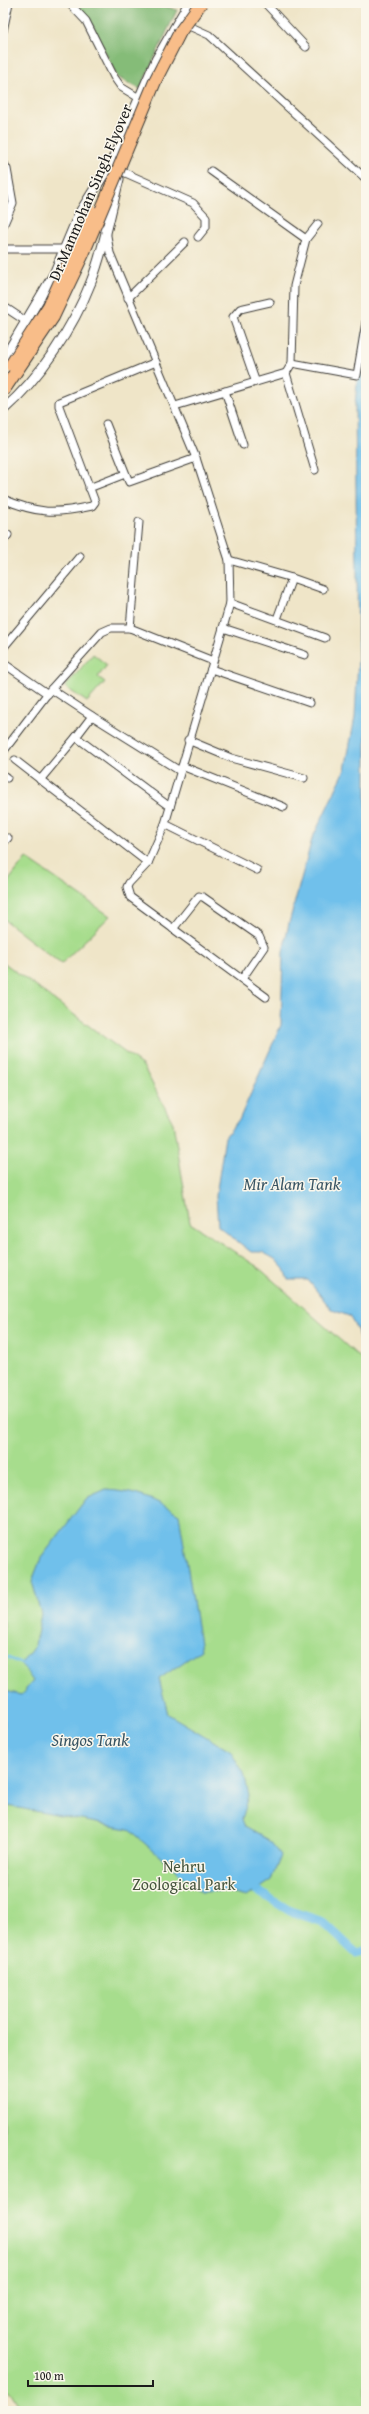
<svg xmlns="http://www.w3.org/2000/svg" width="369" height="2414" viewBox="0 0 369 2414" font-family="'Gentium Book Plus',serif">
<style>
.green{fill:#a7dd8d;stroke:#627c54}
.forest{fill:#85bc78;stroke:#506c4a}
.water{fill:#70c0eb;stroke:#466e84}
.lines{fill:none;stroke-linecap:round;stroke-linejoin:round}
.stream{stroke:#70c0eb;stroke-width:2.5}
.canal{stroke:#70c0eb;stroke-width:9}
.minor-casing{stroke:#3c3a36;stroke-width:9}
.tertiary-casing{stroke:#3c3a36;stroke-width:11}
.minor{stroke:#fff;stroke-width:7}
.tertiary{stroke:#fff;stroke-width:9}
.trunk-bridge-casing{stroke:#3c3a36;stroke-width:14;stroke-linecap:butt}
.trunk-bridge{stroke:#f8bd89;stroke-width:12}
.labels{text-anchor:middle;dominant-baseline:central;stroke-width:3;stroke-linejoin:round;paint-order:stroke}
.street-label{font-size:16px;fill:#1c1c1c;stroke:#fbf7ec}
.park-label{font-size:16px;fill:#46563e;stroke:#fbf7ec}
.water-label{font-size:17px;font-style:italic;fill:#395564;stroke:#fbf7ec}
</style>
<rect width="100%" height="100%" fill="#fbf7ec"/>
<filter id="ink" filterUnits="userSpaceOnUse"><feTurbulence type="fractalNoise" baseFrequency=".025" numOctaves="2"/><feDisplacementMap in="SourceGraphic" scale="8" xChannelSelector="R" yChannelSelector="G"/><feConvolveMatrix kernelMatrix="1 2 1 2 8 2 1 2 1" color-interpolation-filters="sRGB"/></filter>
<filter id="wash" filterUnits="userSpaceOnUse"><feTurbulence type="fractalNoise" baseFrequency=".012" numOctaves="4" result="noise"/><feDisplacementMap in="SourceGraphic" scale="16" xChannelSelector="R" yChannelSelector="G"/><feGaussianBlur stdDeviation="0.9" result="paint"/><feColorMatrix in="noise" values="0 0 0 0 0 0 0 0 0 0 0 0 0 0 0 0 0 1.4 0 .05"/><feComposite in="paint" operator="in"/></filter>
<g filter="url(#wash)">
<rect width="100%" height="100%" fill="#efe5c8"/>
<g class="green">
<path d="M 93,654 L 107,665 L 98,677 L 105,682 L 87,702 L 65,687 Z"/>
<path d="M 26,858 L 110,916 L 61,964 L 3,919 L 3,888 Z"/>
<path d="M 3,962 L 143,1066 L 173,1123 L 190,1223 L 258,1267 L 366,1363 L 366,2411 L 22,2411 L 10,2391 L 3,2389 Z"/>
</g>
<path class="forest" d="M 80,3 L 155,3 L 177,10 L 140,89 L 117,77 L 93,26 L 80,11 Z"/>
<g class="water">
<path d="M 366,323 L 366,1344 L 360,1343 L 357,1329 L 349,1316 L 332,1310 L 308,1280 L 288,1280 L 284,1269 L 275,1259 L 262,1252 L 251,1252 L 218,1226 L 216,1196 L 225,1137 L 240,1118 L 281,1025 L 283,952 L 289,923 L 312,839 L 345,770 L 355,717 L 358,659 L 355,404 L 361,343 Z"/>
<path d="M 106,1490 C 134,1491 155,1499 179,1514 L 201,1650 L 159,1679 L 168,1714 L 230,1751 L 244,1773 L 249,1796 L 242,1819 L 245,1827 L 268,1840 L 281,1856 L 271,1880 L 246,1897 L 223,1891 L 201,1892 L 128,1829 L 3,1805 L 3,1696 L 6,1691 L 21,1695 L 33,1681 L 21,1664 L 35,1645 L 41,1614 L 32,1581 L 41,1558 L 86,1499 Z"/>
</g>
<g class="lines">
<path class="stream" d="M 3,1655 L 21,1664"/>
<path class="canal" d="M 256,1890 L 290,1911 L 323,1922 L 356,1953 L 364,1951"/>
</g>
</g>
<g filter="url(#ink)">
<g class="lines">
<defs>
<g id="minor">
<path d="M 69,3 L 86,21 L 114,77 L 121,87 L 139,98"/>
<path d="M 265,3 L 306,47"/>
<path d="M 189,26 L 209,35 L 365,178"/>
<path d="M 3,31 L 9,3"/>
<path d="M 3,162 L 7,169 L 13,203 L 3,226"/>
<path d="M 121,171 L 193,203 L 206,217 L 206,227 L 198,237"/>
<path d="M 211,171 L 306,239"/>
<path d="M 79,214 L 106,230 L 110,253 L 196,458 L 229,560 L 230,603 L 223,628 L 165,824 L 148,863 L 129,883 L 127,887 L 130,897 L 266,997"/>
<path d="M 3,249 L 64,249"/>
<path d="M 128,298 L 185,242"/>
<path d="M 3,306 L 27,322"/>
<path d="M 292,363 L 357,375 L 366,322"/>
<path d="M 255,380 L 233,317 L 240,309 L 270,302"/>
<path d="M 225,391 L 243,445"/>
<path d="M 175,406 L 286,373"/>
<path d="M 106,424 L 129,482 L 196,458"/>
<path d="M 315,470 L 286,373 L 292,363 L 294,286 L 306,239 L 318,224"/>
<path d="M 89,488 L 125,474"/>
<path d="M 3,499 C 38,514 55,514 92,506 L 95,502 L 59,406 L 59,402 L 156,362"/>
<path d="M 3,541 L 8,535"/>
<path d="M 229,560 L 292,578 L 277,619"/>
<path d="M 292,578 L 323,589"/>
<path d="M 230,603 L 325,638"/>
<path d="M 130,628 L 139,522"/>
<path d="M 223,628 L 305,655"/>
<path d="M 3,648 L 80,556"/>
<path d="M 3,663 L 48,694"/>
<path d="M 211,669 L 310,703"/>
<path d="M 51,689 L 92,716 L 76,737 L 170,807"/>
<path d="M 92,716 L 180,771"/>
<path d="M 188,740 L 231,758 L 304,778"/>
<path d="M 3,752 L 51,689 L 102,632 L 111,628 L 130,628 L 213,661"/>
<path d="M 15,760 L 148,863"/>
<path d="M 182,766 L 284,807"/>
<path d="M 3,775 L 7,778"/>
<path d="M 40,780 L 76,737"/>
<path d="M 165,824 L 257,870"/>
<path d="M 3,843 L 8,838"/>
<path d="M 173,929 L 199,896 L 203,897 L 259,936 L 264,947 L 242,979"/>
</g>
<g id="tertiary">
<path d="M 3,360 L 54,274 L 79,214 L 112,161 L 156,60 L 189,3"/>
<path d="M 3,410 C 40,378 73,328 91,282 C 104,250 110,213 119,179"/>
</g>
</defs>
<use href="#minor" class="minor-casing"/>
<use href="#tertiary" class="tertiary-casing"/>
<use href="#minor" class="minor"/>
<use href="#tertiary" class="tertiary"/>
<defs>
<g id="trunk-bridge">
<path d="M 11,365 L 49,306 L 92,212"/>
<path d="M 3,391 L 53,317 L 83,254 L 156,79 L 180,32 L 201,3"/>
</g>
</defs>
<use href="#trunk-bridge" class="trunk-bridge-casing"/>
<use href="#trunk-bridge" class="trunk-bridge"/>
</g>
</g>
<g class="labels">
<g class="street-label">
<text transform="translate(90 192) rotate(-67)">Dr.Manmohan Singh Flyover</text>
</g>
<g class="park-label">
<text x="184" y="1866">Nehru<tspan x="184" dy="18">Zoological Park</tspan></text>
</g>
<g class="water-label">
<text x="292" y="1183">Mir Alam Tank</text>
<text x="90" y="1739">Singos Tank</text>
</g>
</g>
<rect width="369" height="2414" fill="none" stroke="#fbf7ec" stroke-width="16"/>
<path d="M28 2380v6h125v-6" fill="none" stroke="#1c1c1c" stroke-width="2"/>
<text x="34" y="2380" font-size="12" fill="#1c1c1c" stroke="#fbf7ec" stroke-width="3" paint-order="stroke">100 m</text>
</svg>
